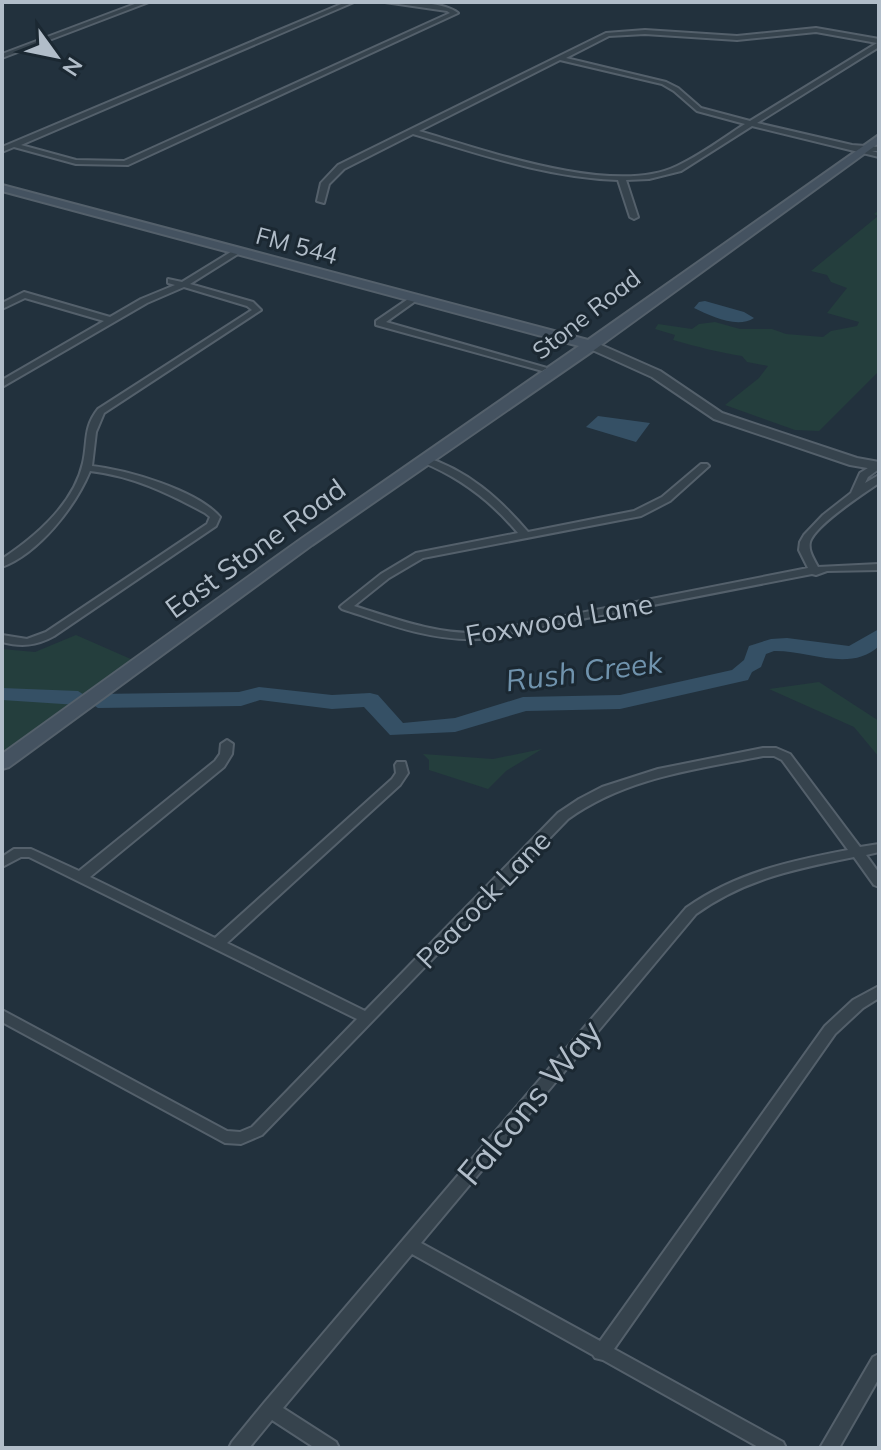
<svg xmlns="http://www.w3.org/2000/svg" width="881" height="1450" viewBox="0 0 881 1450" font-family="Mulish,sans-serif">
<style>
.green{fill:#243e3d}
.water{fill:#355065}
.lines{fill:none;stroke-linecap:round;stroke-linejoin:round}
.river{fill:#355065;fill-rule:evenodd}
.minor-casing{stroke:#54606b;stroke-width:4}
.tertiary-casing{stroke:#54606b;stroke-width:4}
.secondary-casing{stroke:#54606b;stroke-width:4}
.minor{fill:#36434d;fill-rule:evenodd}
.tertiary{fill:#36434d;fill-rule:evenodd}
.secondary{fill:#445260;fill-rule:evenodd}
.labels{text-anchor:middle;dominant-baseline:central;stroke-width:6;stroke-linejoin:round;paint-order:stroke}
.far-street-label{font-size:24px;fill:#b1bdc9;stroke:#1b2832}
.street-label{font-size:28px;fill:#b1bdc9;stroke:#1b2832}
.water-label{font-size:30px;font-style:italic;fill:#7093ad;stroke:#1b2832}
.near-street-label{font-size:34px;fill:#b1bdc9;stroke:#1b2832}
</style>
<rect width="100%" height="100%" fill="#22313d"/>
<g class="green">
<path d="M 879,210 L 879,371 L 819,431 L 795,430 L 725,405 L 759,378 L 768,366 L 747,362 L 742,356 C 717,352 698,347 673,340 L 675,335 L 655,329 L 658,324 L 692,329 L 699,324 L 715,322 L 740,329 L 772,329 L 786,334 L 823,337 L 831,331 L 857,326 L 859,322 L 827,313 L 847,288 L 831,282 L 827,275 L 811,271 L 878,216 L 874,214 Z"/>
<path d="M 76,635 L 133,660 L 2,754 L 2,649 L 35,652 Z"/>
<path d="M 819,682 L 879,721 L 879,757 L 854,727 L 769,689 Z"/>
<path d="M 542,749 L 506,771 L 488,789 L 429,770 L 429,760 L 423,754 L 493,759 Z"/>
</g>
<g class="water">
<path d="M 705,301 L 744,312 L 754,318 C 737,329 711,316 694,308 L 699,302 Z"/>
<path d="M 598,416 L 650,423 L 636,442 L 586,427 Z"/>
</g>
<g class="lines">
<g class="river">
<path d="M 879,629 L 879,646 C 851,673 807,650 774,651 L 766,654 L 761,667 L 752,672 L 748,680 L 620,709 L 526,711 L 455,732 L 390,735 L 364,707 L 332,709 L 260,700 L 241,706 L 98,708 L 87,701 L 98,694 L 239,692 L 259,687 L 332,695 L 370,693 L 378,695 L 403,723 L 455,718 L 523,697 L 620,695 L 732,670 L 744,660 L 749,646 L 771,639 L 787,638 L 849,646 Z"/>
<path d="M 2,688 L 78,691 L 89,698 L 78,705 L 2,700 Z"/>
</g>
<defs>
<g id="minor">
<path d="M 140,2 L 149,2 L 2,58 L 2,54 Z"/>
<path d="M 346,2 L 354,2 L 21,145 L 76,160 L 124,161 L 450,13 L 447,11 L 385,2 C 404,2 443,1 458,13 L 128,165 L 76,164 L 14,147 L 2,152 L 2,147 Z"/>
<path d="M 816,28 L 879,39 L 879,47 L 757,123 L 852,145 L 879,147 L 879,151 L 872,151 L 879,153 L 879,157 L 752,126 L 681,171 L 649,179 L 626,180 L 638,217 L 634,219 L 630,217 L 618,180 C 548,178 480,154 413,134 L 344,169 L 329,184 L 324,203 L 317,201 L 321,183 L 338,165 L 606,33 L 645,30 L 737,36 ZM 816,32 L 877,43 L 750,121 L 701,108 L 678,88 L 666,82 L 566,58 L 609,36 L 645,34 L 737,40 ZM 560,60 L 662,84 L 674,91 L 697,111 L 745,124 C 723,138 701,155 677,166 C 614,197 484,150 419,131 Z"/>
<path d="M 234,250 L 241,252 L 190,284 L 253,302 L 261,310 L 104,413 L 96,432 L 92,466 C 127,470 197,490 220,517 L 216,526 L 54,636 C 36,646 21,647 2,642 L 2,635 L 27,639 L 46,632 L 207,524 L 210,517 L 205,513 C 168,493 133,476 90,471 C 75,507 39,553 2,567 L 2,559 C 35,537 74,504 83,463 C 88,442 83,428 98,409 L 252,310 L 247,306 L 184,287 L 147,303 L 2,387 L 2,380 L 104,321 L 25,298 L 2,309 L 2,303 L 24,292 L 110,317 L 141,299 L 175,285 L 168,283 L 168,279 L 182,282 Z"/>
<path d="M 414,295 L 421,297 L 386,322 L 547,368 L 542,371 L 539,370 L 376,325 L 376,321 Z"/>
<path d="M 425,457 C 467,470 499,498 528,532 L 634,511 L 662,497 L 701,464 L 707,464 L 709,466 L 670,501 L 641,516 L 423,558 L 389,578 L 354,606 C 396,619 434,634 479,633 L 808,568 L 799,550 L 800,542 L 804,535 L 823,515 L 851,493 L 860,473 L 879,461 L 879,469 L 868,477 L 865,483 L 879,475 L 879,483 C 863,494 815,525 810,542 C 808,551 814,559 818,567 L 879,564 L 879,570 L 827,571 L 816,575 L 812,574 L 479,639 C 430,641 388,624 342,609 L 340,607 L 342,605 L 381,574 L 416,553 L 518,533 C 491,501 461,478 422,462 L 420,460 Z"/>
<path d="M 227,740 L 233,744 L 232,754 L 224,767 L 90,877 L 215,938 L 392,779 L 396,773 L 395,765 L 397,762 L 405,762 L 408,773 L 400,785 L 227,943 L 365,1011 L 558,813 L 579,799 L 602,787 L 658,769 L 763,748 L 776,748 L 790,754 L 860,847 L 879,844 L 879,852 L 866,855 L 879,873 L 879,887 L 874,885 L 854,857 C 795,869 745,879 696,914 L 421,1243 L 600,1341 L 825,1026 L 853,1000 L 879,986 L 879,998 L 863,1008 L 835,1034 L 614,1349 L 783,1442 L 786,1448 L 760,1448 L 603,1360 L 595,1358 L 593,1355 L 412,1254 L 283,1408 L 336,1442 L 339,1448 L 315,1448 L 272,1420 L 249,1448 L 229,1448 L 232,1442 L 264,1403 L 686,908 C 735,873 790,861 848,850 L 782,760 L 774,756 L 763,756 C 694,770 627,777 568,819 L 262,1135 L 241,1144 L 225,1143 L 2,1022 L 2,1010 L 227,1131 L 240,1132 L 252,1127 L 357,1019 L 29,857 L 21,857 L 2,867 L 2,857 L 14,849 L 31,849 L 79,871 L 215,761 L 220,754 L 221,744 Z"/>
<path d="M 879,1354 L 879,1378 L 839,1448 L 820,1448 L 873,1357 Z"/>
</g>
<path id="tertiary" d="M 592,341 L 660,371 L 722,413 L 857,458 L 879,462 L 879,470 L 850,465 L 714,419 L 652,377 L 588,348 L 586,345 Z"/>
<path id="secondary" d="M 879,135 L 879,143 L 597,348 L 312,545 L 9,767 L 2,769 L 2,754 L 301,539 L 579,346 L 2,191 L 2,185 L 588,340 Z"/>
</defs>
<use href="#minor" class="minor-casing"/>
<use href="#tertiary" class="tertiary-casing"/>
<use href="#secondary" class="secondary-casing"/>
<use href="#minor" class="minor"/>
<use href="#tertiary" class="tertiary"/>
<use href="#secondary" class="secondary"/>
</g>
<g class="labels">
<g class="far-street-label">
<text transform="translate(297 245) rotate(15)">FM 544</text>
<text transform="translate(586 314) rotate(-38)">Stone Road</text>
</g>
<g class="street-label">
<text transform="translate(255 548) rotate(-36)">East Stone Road</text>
<text transform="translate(559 619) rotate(-10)">Foxwood Lane</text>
<text transform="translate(483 899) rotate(-46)">Peacock Lane</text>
</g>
<g class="water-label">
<text transform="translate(584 671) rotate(-7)">Rush Creek</text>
</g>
<g class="near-street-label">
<text transform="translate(529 1102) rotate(-50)">Falcons Way</text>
</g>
</g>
<rect width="881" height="1450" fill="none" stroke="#b1bdc9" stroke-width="8"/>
<g transform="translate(56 56) rotate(123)" stroke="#1b2832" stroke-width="6" paint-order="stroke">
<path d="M0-6L14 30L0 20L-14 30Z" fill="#b1bdc9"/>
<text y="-12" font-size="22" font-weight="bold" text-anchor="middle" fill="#b1bdc9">N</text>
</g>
</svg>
